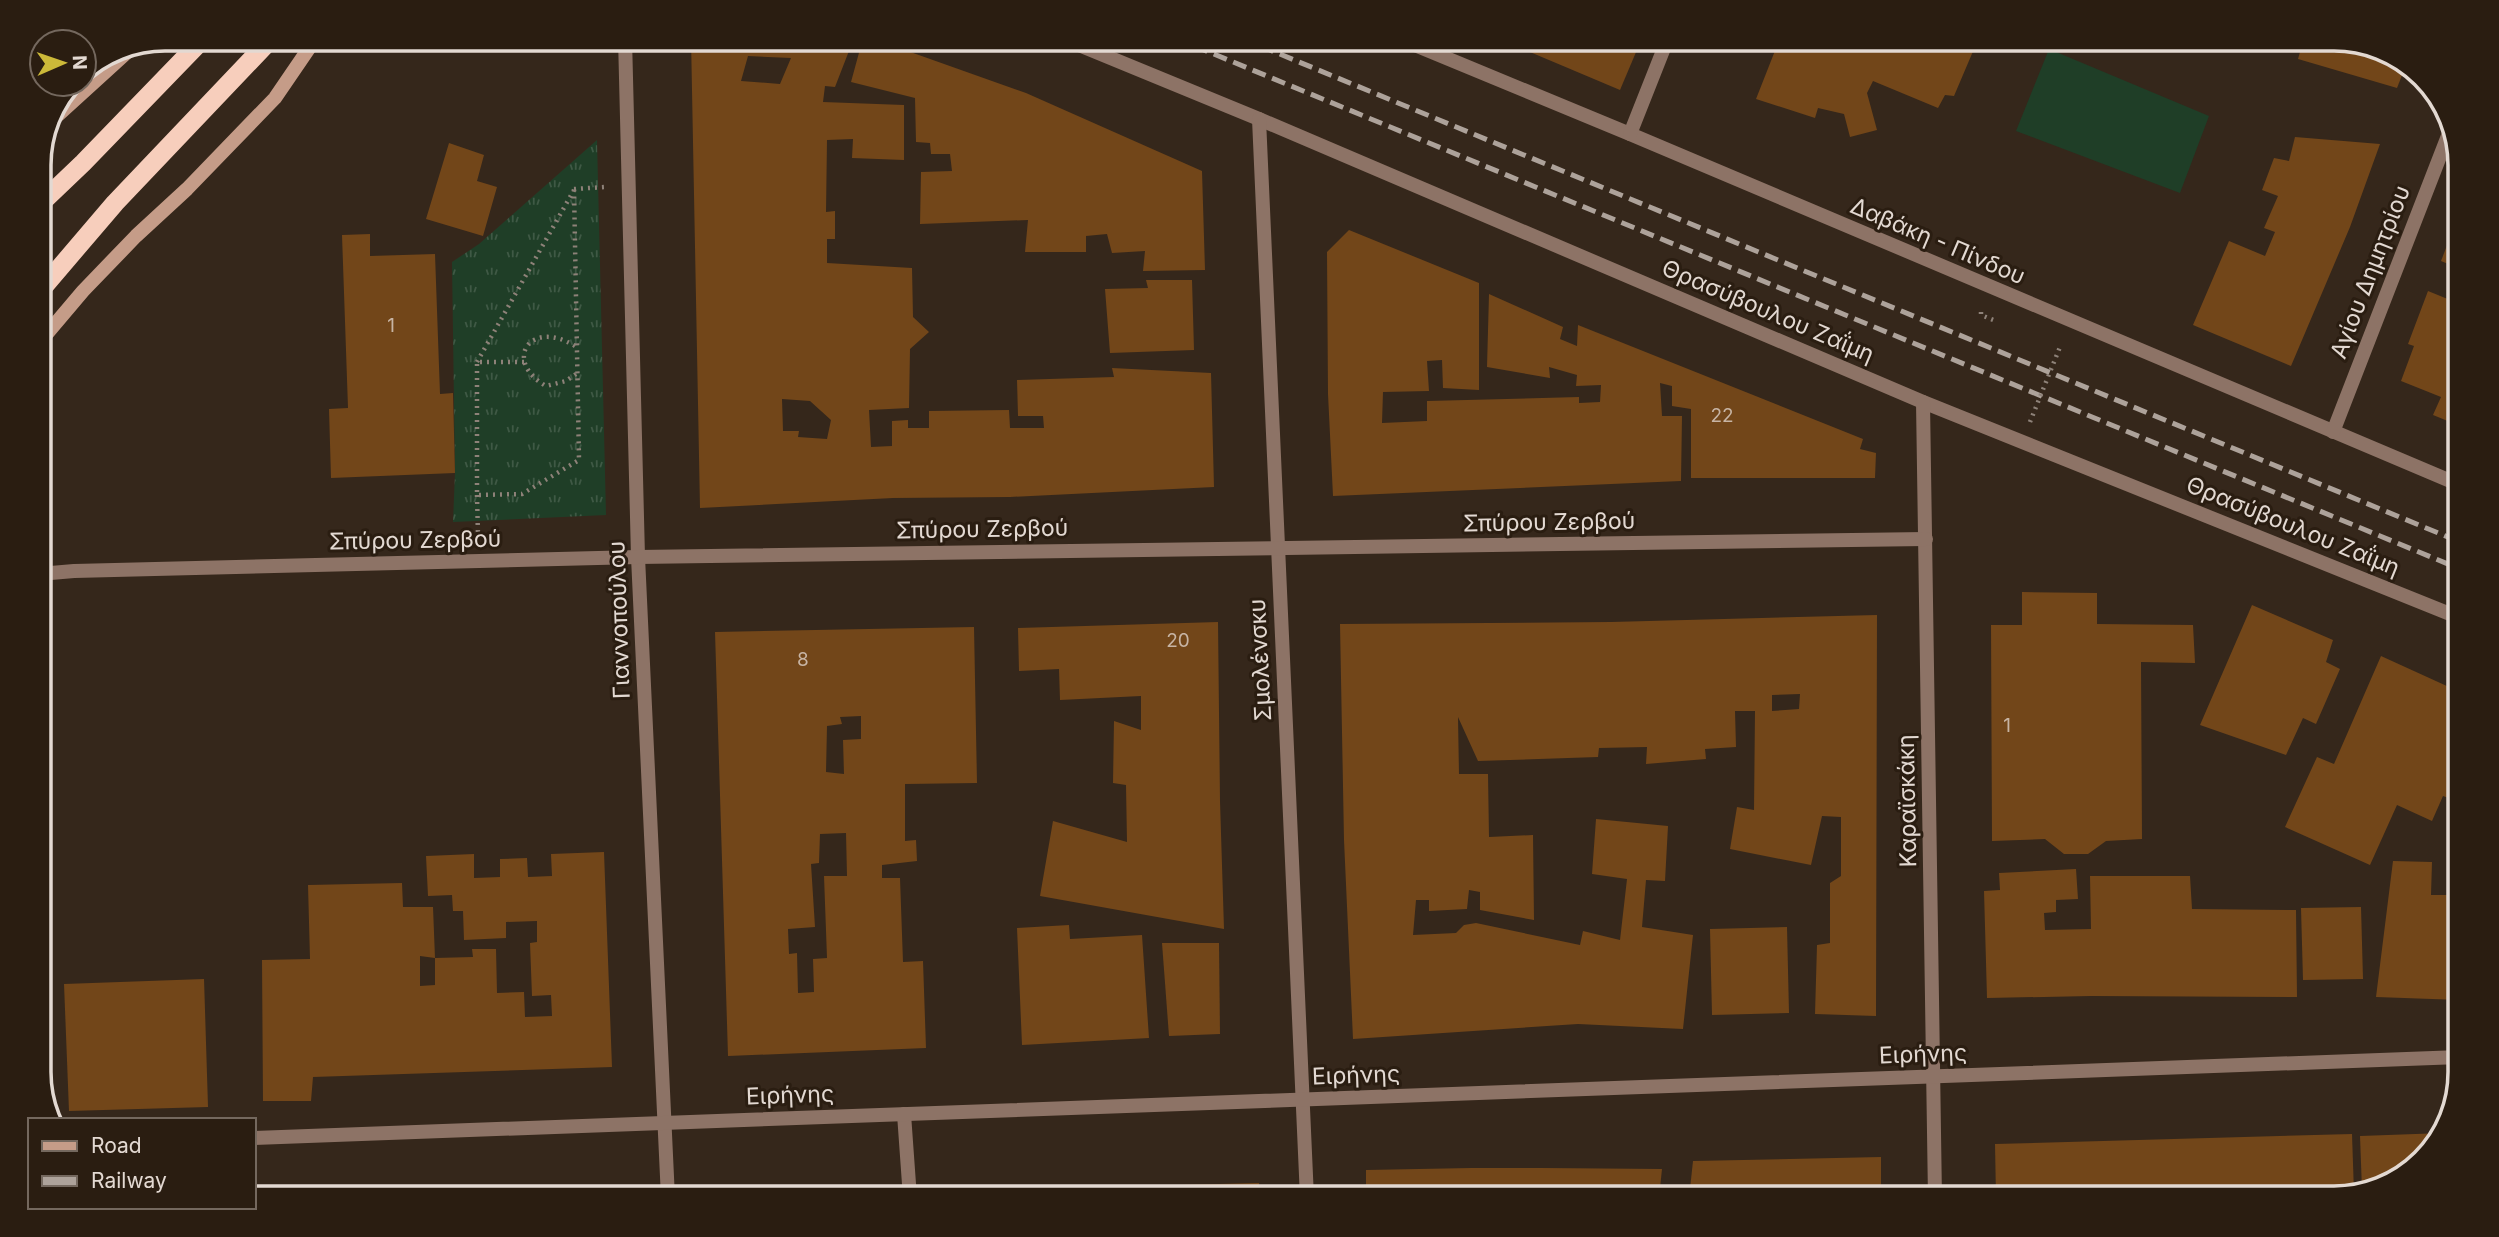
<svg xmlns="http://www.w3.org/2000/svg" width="2499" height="1237" viewBox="0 0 2499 1237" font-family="Inter,sans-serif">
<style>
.grass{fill:url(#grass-tufts)}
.pitch{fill:#1f3e27}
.building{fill:#724619;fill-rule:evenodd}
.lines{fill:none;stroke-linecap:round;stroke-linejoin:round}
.path{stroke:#8e8279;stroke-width:4.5;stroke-dasharray:2 5;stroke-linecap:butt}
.minor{stroke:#8d7366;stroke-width:14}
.secondary{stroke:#c59c88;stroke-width:14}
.trunk{stroke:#f7cebc;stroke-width:19}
.rail{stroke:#ada29a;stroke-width:5;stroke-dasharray:14 7;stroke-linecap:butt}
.path-bridge{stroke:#8e8279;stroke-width:4.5;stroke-dasharray:2 5;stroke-linecap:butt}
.labels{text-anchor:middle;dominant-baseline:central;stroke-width:6;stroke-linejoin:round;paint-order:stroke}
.number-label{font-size:19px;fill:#c7b4a4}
.street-label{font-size:23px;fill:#e3d9d2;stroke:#2a1d11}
.rim{fill:none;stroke:#e3d9d2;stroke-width:3.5}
</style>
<defs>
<pattern id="grass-tufts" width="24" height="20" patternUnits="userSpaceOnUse" patternTransform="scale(1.75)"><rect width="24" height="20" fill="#1f3e27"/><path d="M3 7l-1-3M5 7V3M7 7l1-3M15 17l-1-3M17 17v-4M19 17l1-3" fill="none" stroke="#3f5945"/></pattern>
</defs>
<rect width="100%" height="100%" fill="#35271b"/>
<path class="grass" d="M 597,140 L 606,515 L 453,522 L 455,473 L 452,262 L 479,244 Z"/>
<path class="pitch" d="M 2049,49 L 2209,116 L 2180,193 L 2016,131 Z"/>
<g class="building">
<path d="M 691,38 L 854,38 L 835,87 L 825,86 L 823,102 L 904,105 L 904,160 L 852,158 L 853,139 L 827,140 L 826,212 L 835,211 L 835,239 L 827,239 L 827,263 L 912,268 L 913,317 L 929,332 L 910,349 L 909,408 L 869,410 L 871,447 L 892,446 L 892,421 L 908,420 L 908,428 L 929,428 L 929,411 L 1009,410 L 1010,428 L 1044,428 L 1043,416 L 1018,416 L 1017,380 L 1114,377 L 1112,368 L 1211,373 L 1214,487 L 1010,497 L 893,498 L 700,508 ZM 748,56 L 791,58 L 780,84 L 741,81 ZM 782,399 L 810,401 L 831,420 L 827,439 L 798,437 L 799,431 L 783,431 Z"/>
<path d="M 863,38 L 871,38 L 1026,93 L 1202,171 L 1205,270 L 1143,271 L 1145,251 L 1112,253 L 1107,234 L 1086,236 L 1086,252 L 1025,252 L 1028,220 L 920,224 L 921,172 L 952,171 L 950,154 L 931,154 L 930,143 L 916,142 L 915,98 L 851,82 Z"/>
<path d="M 1497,38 L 1642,38 L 1620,90 Z"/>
<path d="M 1780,38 L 1958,38 L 1957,41 L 1974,49 L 1954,96 L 1945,95 L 1938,108 L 1873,81 L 1867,93 L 1877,130 L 1850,137 L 1844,114 L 1818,108 L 1815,118 L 1756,99 Z"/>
<path d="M 2304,38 L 2335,38 L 2390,51 L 2406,65 L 2397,88 L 2298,59 Z"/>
<path d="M 2295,137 L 2380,144 L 2350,227 L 2291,366 L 2193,325 L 2229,241 L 2265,256 L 2275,232 L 2264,228 L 2278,196 L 2262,190 L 2274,158 L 2289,161 Z"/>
<path d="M 449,143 L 484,155 L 477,181 L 497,187 L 483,236 L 426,219 Z"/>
<path d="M 2460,212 L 2460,269 L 2441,261 Z"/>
<path d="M 1349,230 L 1479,283 L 1479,390 L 1443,388 L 1442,360 L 1427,361 L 1429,391 L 1383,392 L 1382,423 L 1427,421 L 1427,401 L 1579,397 L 1579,403 L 1600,402 L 1601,385 L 1576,386 L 1577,375 L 1549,367 L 1550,378 L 1487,367 L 1489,294 L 1563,327 L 1560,339 L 1577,346 L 1578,325 L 1863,439 L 1860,449 L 1876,453 L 1875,478 L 1691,478 L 1691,409 L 1672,406 L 1672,386 L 1660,383 L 1662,416 L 1682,416 L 1681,481 L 1333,496 L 1328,394 L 1327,252 Z"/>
<path d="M 370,234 L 370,256 L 435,254 L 440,394 L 453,393 L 455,473 L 331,478 L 329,409 L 348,408 L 342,235 Z"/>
<path d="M 1146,280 L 1192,280 L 1194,350 L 1110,353 L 1105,289 L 1148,288 Z"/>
<path d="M 2428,291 L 2460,304 L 2460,426 L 2433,415 L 2441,397 L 2401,381 L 2414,346 L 2408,344 Z"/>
<path d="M 2022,592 L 2097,593 L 2097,624 L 2193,625 L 2195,663 L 2141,662 L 2142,839 L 2106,841 L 2088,854 L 2064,854 L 2045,839 L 1992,841 L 1991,625 L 2022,625 Z"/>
<path d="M 2252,605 L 2333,640 L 2326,662 L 2340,669 L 2316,724 L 2303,718 L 2286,755 L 2200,725 Z"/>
<path d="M 1877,615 L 1876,1016 L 1815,1014 L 1817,945 L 1830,943 L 1830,883 L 1841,876 L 1841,817 L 1822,816 L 1811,865 L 1730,849 L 1737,807 L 1754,810 L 1755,711 L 1735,711 L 1736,747 L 1705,749 L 1706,759 L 1646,764 L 1647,747 L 1599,748 L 1598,757 L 1478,761 L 1458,717 L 1459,774 L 1488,774 L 1489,837 L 1533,835 L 1534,920 L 1480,910 L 1480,892 L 1469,890 L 1467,909 L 1429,911 L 1429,900 L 1416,900 L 1413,935 L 1456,933 L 1464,925 L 1476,923 L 1580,945 L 1583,931 L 1620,940 L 1627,879 L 1592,874 L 1596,819 L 1668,826 L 1665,881 L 1646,880 L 1642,927 L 1693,935 L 1683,1029 L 1578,1024 L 1353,1039 L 1344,840 L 1340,624 L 1611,622 ZM 1800,694 L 1799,709 L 1772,711 L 1772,695 Z"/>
<path d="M 1218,622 L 1220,801 L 1224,929 L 1040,896 L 1053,821 L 1127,842 L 1126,785 L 1113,783 L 1114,721 L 1141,730 L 1141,696 L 1060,700 L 1059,669 L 1019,671 L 1018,628 Z"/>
<path d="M 974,627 L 977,783 L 905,784 L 905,841 L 916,840 L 917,861 L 882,865 L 882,878 L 900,878 L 903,962 L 923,961 L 926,1048 L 728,1056 L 715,632 ZM 861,716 L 861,739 L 843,740 L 844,774 L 826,772 L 827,726 L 842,724 L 840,717 ZM 846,833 L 847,876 L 824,876 L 827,958 L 813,959 L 814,992 L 798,993 L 797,953 L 789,954 L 788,929 L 815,927 L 811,864 L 819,863 L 820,834 Z"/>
<path d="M 2381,656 L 2460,692 L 2460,802 L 2443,796 L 2432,821 L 2397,805 L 2370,865 L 2285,827 L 2317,757 L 2334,764 Z"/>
<path d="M 604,852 L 612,1067 L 313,1077 L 311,1101 L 263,1101 L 262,960 L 310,959 L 308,885 L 402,883 L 403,907 L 433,907 L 435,958 L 420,956 L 420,986 L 435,985 L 435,958 L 473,957 L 472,949 L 496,949 L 497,993 L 524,992 L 525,1017 L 552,1016 L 551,995 L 532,996 L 530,943 L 537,942 L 537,921 L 506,922 L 506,938 L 464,940 L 463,911 L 453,911 L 452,895 L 428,896 L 426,856 L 474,854 L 474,878 L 500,877 L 500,859 L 527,858 L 528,877 L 552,876 L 551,854 Z"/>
<path d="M 2393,861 L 2432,862 L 2431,895 L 2451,895 L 2452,866 L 2460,866 L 2460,1000 L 2376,997 Z"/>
<path d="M 2076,869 L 2078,899 L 2056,900 L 2056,912 L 2044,913 L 2045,930 L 2091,929 L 2090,876 L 2190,876 L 2192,909 L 2296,910 L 2297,997 L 2091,996 L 1987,998 L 1984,891 L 2000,890 L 1999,873 Z"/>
<path d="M 2361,907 L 2363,979 L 2303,980 L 2301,908 Z"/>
<path d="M 1069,925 L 1070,939 L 1142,935 L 1149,1038 L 1022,1045 L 1017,928 Z"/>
<path d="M 1787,927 L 1789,1013 L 1712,1015 L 1710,929 Z"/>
<path d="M 1162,943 L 1219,943 L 1220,1034 L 1169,1036 Z"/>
<path d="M 204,979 L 208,1107 L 69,1111 L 64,984 Z"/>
<path d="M 2443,1133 L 2404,1178 L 2362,1190 L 2360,1136 Z"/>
<path d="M 2352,1134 L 2354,1193 L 2335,1198 L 1996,1198 L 1995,1144 Z"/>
<path d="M 1881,1157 L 1881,1198 L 1689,1198 L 1693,1161 Z"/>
<path d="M 1471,1168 L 1543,1168 L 1662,1169 L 1659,1198 L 1366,1198 L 1366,1170 Z"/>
<path d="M 1259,1183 L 1260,1198 L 935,1198 L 935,1191 Z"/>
<path d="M 890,1188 L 890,1198 L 734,1198 L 734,1195 Z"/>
</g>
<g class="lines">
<g class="path">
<path d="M 574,189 L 605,187"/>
<path d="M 1981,312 L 1981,315 L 1996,321"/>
<path d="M 575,346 C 530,318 502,361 546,386 L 566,381 L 576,374"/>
<path d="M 477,362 L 574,190"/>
<path d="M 524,362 L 477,362 L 477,495 L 522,494 L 579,460 L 574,189"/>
<path d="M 477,495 L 478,536"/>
</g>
<g class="minor">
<path d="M 625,38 L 638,557 L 668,1198"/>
<path d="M 1062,38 L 1259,119 L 1923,402 L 2460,618"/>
<path d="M 1398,38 L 1630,134 L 2460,485"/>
<path d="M 1259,119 L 1307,1198"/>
<path d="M 1630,134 L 1668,38"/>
<path d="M 1923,402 L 1935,1198"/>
<path d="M 2333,432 L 2451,128"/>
<path d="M 39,574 L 74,571 L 638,557 L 1926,539"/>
<path d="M 904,1114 L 910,1198"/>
<path d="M 254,1138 L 2460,1057"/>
</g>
<g class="secondary">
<path d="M 58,115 L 136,44"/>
<path d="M 39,343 L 83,291 L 136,236 L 187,189 L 275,98 L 316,38"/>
</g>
<g class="trunk">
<path d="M 39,205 L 83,163 L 204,38"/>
<path d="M 39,292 L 115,203 L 272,38"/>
</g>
<g class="rail">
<path d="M 1175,38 L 2460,569"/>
<path d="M 1241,38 L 2460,542"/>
</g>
<path class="path-bridge" d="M 2030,422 L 2060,347"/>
</g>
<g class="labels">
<g class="number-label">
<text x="391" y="325">1</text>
<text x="1722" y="415">22</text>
<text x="1178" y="640">20</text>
<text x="803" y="659">8</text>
<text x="2007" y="725">1</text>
</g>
<g class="street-label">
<text transform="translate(1938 241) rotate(23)">Δαβάκη - Πίνδου</text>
<text transform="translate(2370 272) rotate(-69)">Αγίου Δημητρίου</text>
<text transform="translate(1768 311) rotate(23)">Θρασύβουλου Ζαΐμη</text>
<text transform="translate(1549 522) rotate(-1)">Σπύρου Ζερβού</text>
<text transform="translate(2293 526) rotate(22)">Θρασύβουλου Ζαΐμη</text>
<text transform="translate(982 529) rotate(-1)">Σπύρου Ζερβού</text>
<text transform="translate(415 540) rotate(-1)">Σπύρου Ζερβού</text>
<text transform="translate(619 620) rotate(-92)">Γιαννοπούλου</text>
<text transform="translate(1260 660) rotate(-93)">Σμολένσκυ</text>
<text transform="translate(1907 801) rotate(-91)">Καραϊσκάκη</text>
<text transform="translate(1923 1054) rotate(-2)">Ειρήνης</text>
<text transform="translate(1356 1075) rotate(-2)">Ειρήνης</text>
<text transform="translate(790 1095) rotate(-2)">Ειρήνης</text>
</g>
</g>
<path d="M0 0H2499V1237H0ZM165 51H2334A114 114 0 0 1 2448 165V1072A114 114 0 0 1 2334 1186H165A114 114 0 0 1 51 1072V165A114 114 0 0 1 165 51Z" fill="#2a1d11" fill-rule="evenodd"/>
<path class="rim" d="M165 51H2334A114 114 0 0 1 2448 165V1072A114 114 0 0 1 2334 1186H165A114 114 0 0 1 51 1072V165A114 114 0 0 1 165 51Z"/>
<rect x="28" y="1118" width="228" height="91" fill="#2a1d11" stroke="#74685e" stroke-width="2"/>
<rect x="42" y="1141" width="35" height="10" fill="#c59c88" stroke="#74685e" stroke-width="2"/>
<text x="91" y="1153" font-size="21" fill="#e3d9d2">Road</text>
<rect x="42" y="1176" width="35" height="10" fill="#ada29a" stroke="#74685e" stroke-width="2"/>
<text x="91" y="1188" font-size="21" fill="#e3d9d2">Railway</text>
<g transform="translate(63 63) rotate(88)"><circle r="33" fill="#2a1d11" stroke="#74685e" stroke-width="2"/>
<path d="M0-5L12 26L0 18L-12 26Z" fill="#ccb939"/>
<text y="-10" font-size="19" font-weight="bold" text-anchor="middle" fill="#e3d9d2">N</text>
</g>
</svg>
